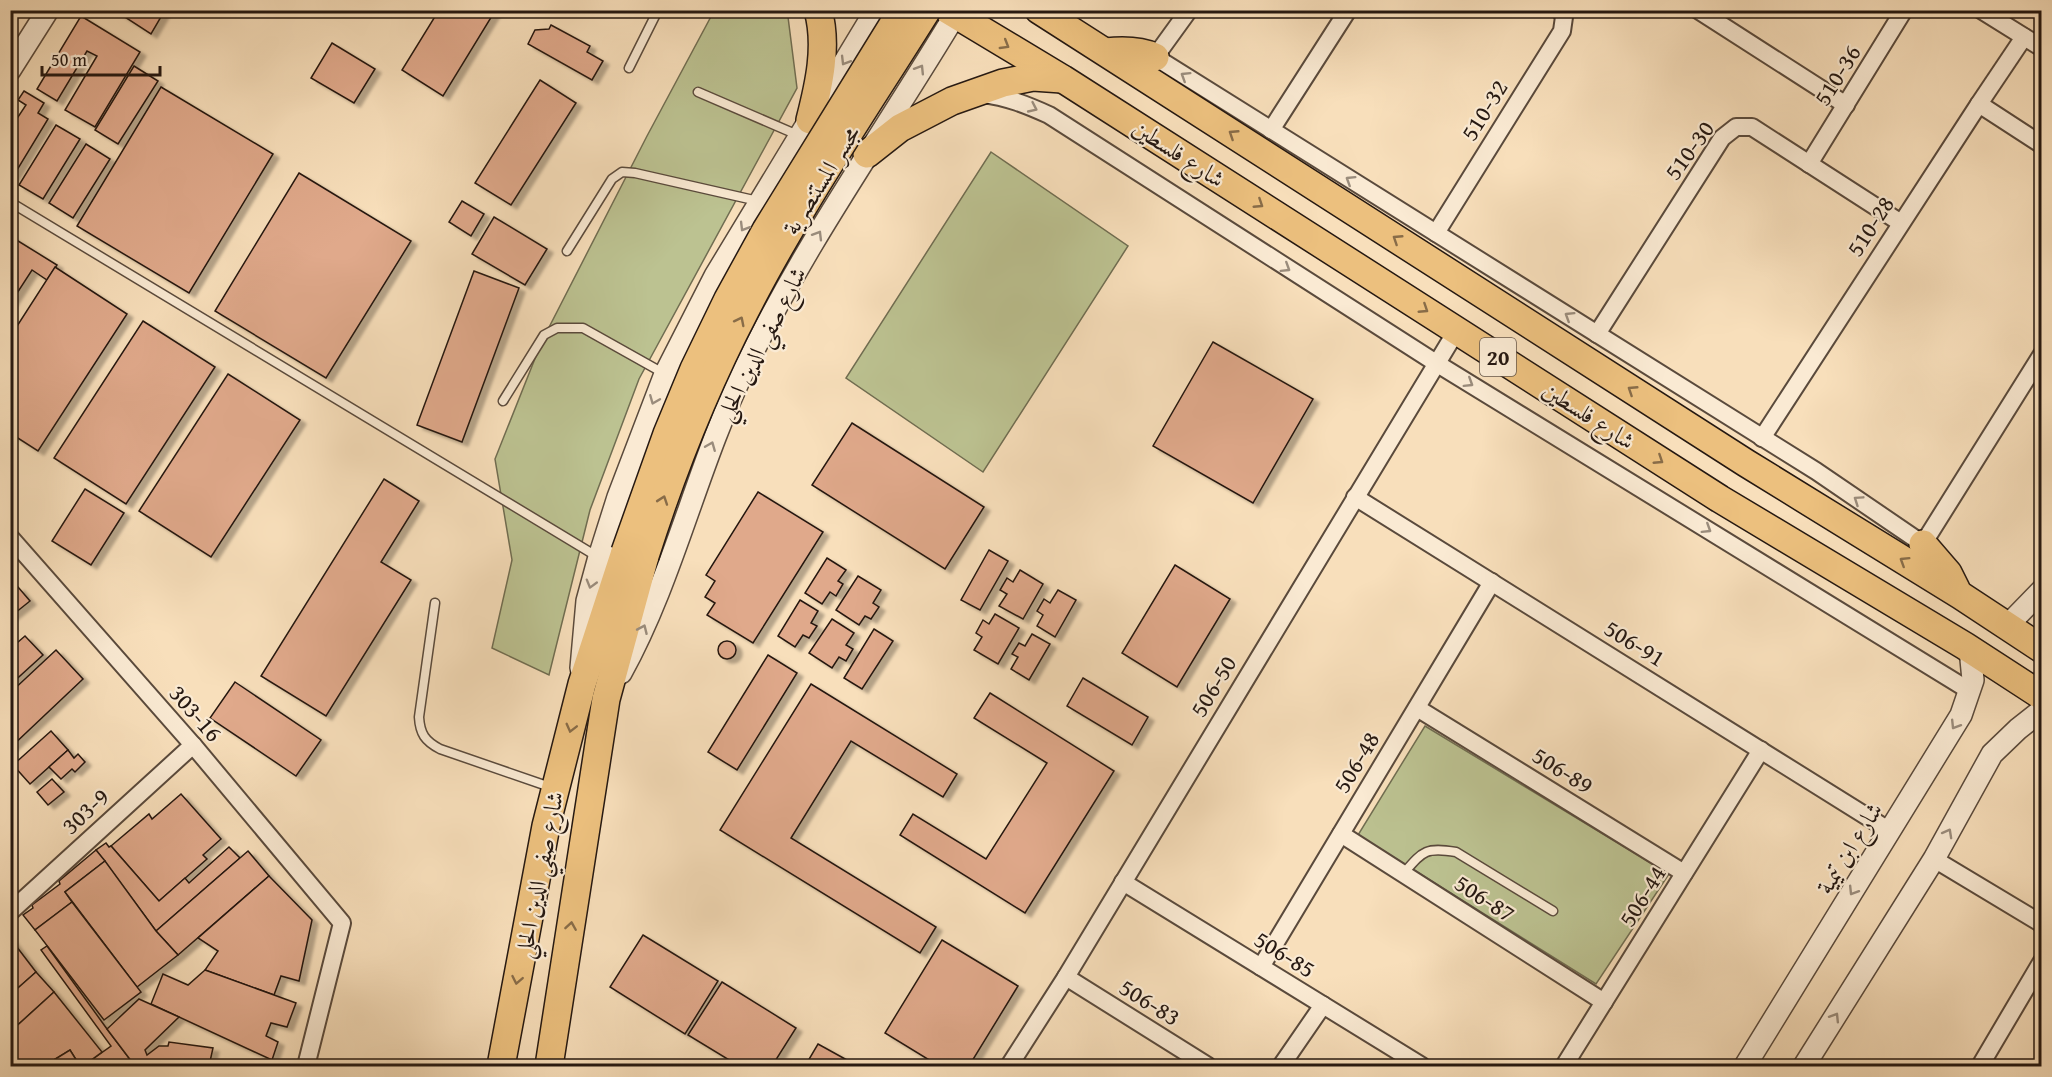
<svg xmlns="http://www.w3.org/2000/svg" width="2052" height="1077" viewBox="0 0 2052 1077" font-family="'Gentium Book Plus',Amiri,serif">
<style>
.green{fill:#bcc291;stroke:#706d51;stroke-width:1.5}
.building{fill:#e0a98b;stroke:#251811;stroke-width:1.5;filter:url(#shadow)}
.lines{fill:none;stroke-linecap:round;stroke-linejoin:round}
.service-casing{stroke:#5a4a3c;stroke-width:11}
.minor-casing{stroke:#5a4a3c;stroke-width:20}
.tertiary-casing{stroke:#5a4a3c;stroke-width:24}
.primary-casing{stroke:#251811;stroke-width:30}
.service{stroke:#faead3;stroke-width:8}
.minor{stroke:#faead3;stroke-width:16}
.tertiary{stroke:#faead3;stroke-width:21}
.primary{stroke:#ecc07e;stroke-width:27}
.primary-bridge-casing{stroke:#251811;stroke-width:30;stroke-linecap:butt}
.primary-bridge{stroke:#ecc07e;stroke-width:27}
.oneway{stroke:#886c48}
.oneway2{stroke:#9a8c7c}
.labels{text-anchor:middle;dominant-baseline:central;stroke-width:4.5;stroke-linejoin:round;paint-order:stroke}
.shield{fill:#faead3;stroke:#65574b;stroke-width:1.5}
.shield-label{font-size:22px;font-weight:bold;fill:#251811}
.street-label{font-size:24px;fill:#251811;stroke:#faead3}
</style>
<defs>
<filter id="shadow"><feDropShadow dx="6" dy="4" stdDeviation="1.5" flood-color="#0004"/></filter>
</defs>
<rect width="100%" height="100%" fill="#f8dfbb"/>
<filter id="stains"><feTurbulence type="fractalNoise" baseFrequency=".00333" numOctaves="4"/><feColorMatrix values="0 0 0 0 .2 0 0 0 0 .09 0 0 0 0 .02 0 0 0 .5 -.17"/></filter>
<radialGradient id="worn" r=".72"><stop offset=".6" stop-color="#630" stop-opacity="0"/><stop offset="1" stop-color="#630" stop-opacity=".3"/></radialGradient>
<g class="green">
<path d="M 714,11 L 777,11 L 788,17 L 797,88 L 639,379 L 590,510 L 549,675 L 492,648 L 512,560 L 495,459 L 542,341 L 647,136 Z"/>
<path d="M 991,152 L 1128,246 L 983,472 L 846,378 Z"/>
<path d="M 1425,726 L 1669,874 L 1596,984 L 1358,835 Z"/>
</g>
<g class="building">
<path d="M 114,10 L 165,10 L 151,34 Z"/>
<path d="M 439,10 L 495,11 L 443,96 L 402,70 Z"/>
<path d="M 81,16 L 140,52 L 95,127 L 65,110 L 97,56 L 87,51 L 57,101 L 37,89 Z"/>
<path d="M 551,25 L 590,46 L 587,52 L 603,61 L 592,80 L 528,44 L 535,30 L 549,29 Z"/>
<path d="M 332,43 L 375,69 L 354,103 L 311,78 Z"/>
<path d="M 134,66 L 158,81 L 118,144 L 95,130 Z"/>
<path d="M 540,80 L 576,103 L 511,205 L 475,183 Z"/>
<path d="M 161,87 L 273,154 L 189,293 L 77,226 Z"/>
<path d="M 24,91 L 44,103 L 38,113 L 48,119 L 11,180 L 10,129 L 26,105 L 18,100 Z"/>
<path d="M 56,125 L 80,139 L 43,199 L 19,185 Z"/>
<path d="M 86,144 L 110,159 L 73,218 L 49,203 Z"/>
<path d="M 299,173 L 411,241 L 326,378 L 215,311 Z"/>
<path d="M 462,201 L 484,214 L 471,236 L 449,222 Z"/>
<path d="M 494,217 L 547,249 L 525,285 L 472,254 Z"/>
<path d="M 10,236 L 57,265 L 47,280 L 32,270 L 10,304 Z"/>
<path d="M 55,267 L 127,314 L 38,451 L 10,433 L 10,337 Z"/>
<path d="M 474,271 L 519,288 L 462,442 L 417,425 Z"/>
<path d="M 143,321 L 215,367 L 126,504 L 54,458 Z"/>
<path d="M 1213,342 L 1313,399 L 1253,503 L 1153,446 Z"/>
<path d="M 228,374 L 300,420 L 211,557 L 139,511 Z"/>
<path d="M 852,423 L 984,507 L 945,569 L 812,485 Z"/>
<path d="M 384,479 L 419,501 L 381,562 L 411,580 L 326,716 L 261,676 Z"/>
<path d="M 85,489 L 124,513 L 91,565 L 52,541 Z"/>
<path d="M 758,492 L 823,532 L 753,643 L 707,615 L 715,603 L 705,597 L 715,581 L 706,575 Z"/>
<path d="M 989,550 L 1008,561 L 980,610 L 961,600 Z"/>
<path d="M 827,558 L 846,570 L 838,581 L 843,584 L 836,596 L 830,592 L 822,604 L 805,593 Z"/>
<path d="M 1175,565 L 1230,599 L 1177,687 L 1122,653 Z"/>
<path d="M 1020,570 L 1043,584 L 1023,619 L 999,606 L 1007,594 L 1000,590 L 1007,578 L 1013,582 Z"/>
<path d="M 858,576 L 881,590 L 873,603 L 879,607 L 871,619 L 865,616 L 859,625 L 836,610 Z"/>
<path d="M 18,587 L 30,601 L 10,617 L 10,594 Z"/>
<path d="M 1058,590 L 1076,600 L 1055,637 L 1037,626 L 1043,615 L 1037,611 L 1044,599 L 1050,603 Z"/>
<path d="M 800,600 L 818,611 L 811,623 L 817,626 L 809,638 L 803,635 L 795,647 L 778,636 Z"/>
<path d="M 995,614 L 1019,628 L 998,664 L 974,650 L 982,637 L 976,633 L 983,620 L 989,624 Z"/>
<path d="M 832,619 L 854,633 L 846,645 L 853,649 L 846,661 L 839,657 L 832,668 L 809,653 Z"/>
<path d="M 874,629 L 893,641 L 862,689 L 844,678 Z"/>
<path d="M 1032,634 L 1050,644 L 1029,680 L 1011,669 L 1018,657 L 1012,654 L 1019,643 L 1025,646 Z"/>
<path d="M 25,636 L 43,655 L 10,685 L 10,649 Z"/>
<circle cx="727" cy="650" r="9"/>
<path d="M 56,650 L 83,679 L 10,748 L 10,693 Z"/>
<path d="M 768,655 L 797,673 L 737,770 L 708,752 Z"/>
<path d="M 1083,678 L 1148,717 L 1132,745 L 1067,706 Z"/>
<path d="M 235,682 L 321,740 L 296,776 L 210,718 Z"/>
<path d="M 811,684 L 957,774 L 943,797 L 851,741 L 791,838 L 936,927 L 920,953 L 720,830 Z"/>
<path d="M 990,693 L 1114,771 L 1025,913 L 900,835 L 913,814 L 986,859 L 1047,763 L 974,718 Z"/>
<path d="M 51,731 L 68,750 L 30,784 L 13,765 Z"/>
<path d="M 68,750 L 74,758 L 78,754 L 85,762 L 75,772 L 72,769 L 61,779 L 49,767 Z"/>
<path d="M 52,779 L 64,792 L 48,805 L 37,792 Z"/>
<path d="M 181,794 L 221,839 L 203,855 L 207,859 L 159,901 L 111,846 L 149,814 L 152,819 Z"/>
<path d="M 106,843 L 109,847 L 111,846 L 159,901 L 185,878 L 189,883 L 229,847 L 240,858 L 156,931 L 96,850 Z"/>
<path d="M 96,850 L 105,861 L 65,892 L 72,902 L 35,930 L 23,915 L 33,908 L 32,905 L 60,884 L 59,881 Z"/>
<path d="M 248,851 L 269,876 L 178,955 L 156,931 Z"/>
<path d="M 105,861 L 156,931 L 178,955 L 137,987 L 65,892 Z"/>
<path d="M 269,876 L 312,920 L 299,981 L 281,976 L 274,995 L 205,970 L 218,951 L 198,938 Z"/>
<path d="M 72,902 L 141,992 L 104,1020 L 35,930 Z"/>
<path d="M 643,935 L 718,981 L 685,1034 L 610,987 Z"/>
<path d="M 10,938 L 36,972 L 10,995 Z"/>
<path d="M 942,940 L 1018,986 L 969,1066 L 939,1066 L 885,1033 Z"/>
<path d="M 47,946 L 107,1029 L 135,1066 L 83,1066 L 111,1046 L 41,950 Z"/>
<path d="M 205,970 L 296,1003 L 287,1027 L 271,1023 L 266,1036 L 278,1042 L 272,1060 L 151,1004 L 163,974 L 188,985 Z"/>
<path d="M 36,972 L 54,992 L 10,1032 L 10,995 Z"/>
<path d="M 722,982 L 796,1028 L 772,1066 L 739,1066 L 688,1035 Z"/>
<path d="M 54,992 L 102,1052 L 83,1066 L 80,1066 L 70,1050 L 44,1066 L 23,1066 L 10,1053 L 10,1032 Z"/>
<path d="M 139,999 L 179,1017 L 145,1050 L 147,1055 L 159,1046 L 168,1046 L 169,1042 L 213,1048 L 209,1066 L 135,1066 L 107,1029 Z"/>
<path d="M 818,1044 L 856,1065 L 856,1066 L 805,1066 Z"/>
<path d="M 70,1050 L 80,1066 L 44,1066 Z"/>
</g>
<g class="lines">
<defs>
<g id="service">
<path d="M 629,68 L 658,10"/>
<path d="M 698,92 L 800,136"/>
<path d="M 10,202 L 598,557"/>
<path d="M 567,251 L 612,179 L 622,172 L 635,173 L 758,201"/>
<path d="M 503,401 L 544,335 L 557,328 L 583,328 L 665,374"/>
<path d="M 435,603 L 419,717 C 420,734 425,741 440,749 L 553,788"/>
<path d="M 1403,874 C 1423,851 1425,847 1456,852 L 1553,911"/>
</g>
<g id="minor">
<path d="M 1189,10 L 1155,57 L 1816,471 L 1923,544 L 2042,354"/>
<path d="M 1698,10 L 1846,105"/>
<path d="M 1981,10 L 2042,48"/>
<path d="M 983,94 C 1007,97 1027,105 1049,115 L 1436,363 L 1970,691"/>
<path d="M 1979,104 L 2024,37"/>
<path d="M 1271,130 L 1348,10"/>
<path d="M 1809,164 L 1904,10"/>
<path d="M 1436,233 L 1562,31 L 1564,17 L 1560,10"/>
<path d="M 1597,334 L 1722,138 L 1736,127 L 1752,127 L 1901,223"/>
<path d="M 1762,438 L 1979,104 L 2042,145"/>
<path d="M 1355,497 L 1890,831"/>
<path d="M 10,537 L 193,745 L 342,923 L 306,1066"/>
<path d="M 1417,708 L 1684,873"/>
<path d="M 1341,834 L 1604,1002"/>
<path d="M 1934,859 L 2042,924"/>
<path d="M 1123,882 L 1422,1066"/>
<path d="M 10,912 L 193,745"/>
<path d="M 1261,967 L 1492,582"/>
<path d="M 1066,977 L 1208,1066"/>
<path d="M 1009,1066 L 1066,977 L 1457,330"/>
<path d="M 1281,1066 L 1323,1005"/>
<path d="M 1564,1066 L 1761,750"/>
<path d="M 1980,1066 L 2042,961"/>
</g>
<g id="tertiary">
<path d="M 10,70 L 48,10"/>
<path d="M 2007,626 L 2042,590"/>
<path d="M 581,668 L 587,601 L 599,557 L 618,497 L 665,374 L 715,276 L 876,10"/>
<path d="M 621,673 C 674,577 697,465 746,366 C 806,241 887,129 958,10"/>
<path d="M 1745,1066 L 1961,715 L 1973,680 L 1970,649"/>
<path d="M 1804,1066 L 1934,859 L 1992,754 L 2018,729 L 2042,710"/>
</g>
<g id="primary">
<path d="M 948,10 L 1063,79 L 1720,499 L 1965,646 L 2042,696"/>
<path d="M 1039,10 L 1746,463 L 1960,595 L 2042,649"/>
<path d="M 1106,52 C 1123,50 1139,50 1155,57"/>
<path d="M 810,120 C 819,85 828,46 818,10"/>
<path d="M 867,154 L 900,128 L 952,101 L 1003,83 L 1033,77 L 1062,79"/>
<path d="M 1923,544 L 1948,573 L 1956,589"/>
<path d="M 501,1066 L 546,826 L 582,684 L 625,552"/>
<path d="M 549,1066 L 606,699 L 645,556"/>
</g>
</defs>
<use href="#service" class="service-casing"/>
<use href="#minor" class="minor-casing"/>
<use href="#tertiary" class="tertiary-casing"/>
<use href="#primary" class="primary-casing"/>
<use href="#service" class="service"/>
<use href="#minor" class="minor"/>
<use href="#tertiary" class="tertiary"/>
<use href="#primary" class="primary"/>
<defs>
<g id="primary-bridge">
<path d="M 625,552 L 667,434 L 694,369 L 728,299 L 766,230 L 902,10"/>
<path d="M 645,556 C 672,471 704,390 745,311 C 798,207 865,109 927,10"/>
</g>
</defs>
<use href="#primary-bridge" class="primary-bridge-casing"/>
<use href="#primary-bridge" class="primary-bridge"/>
</g>
<defs><path id="oneway-chevron" d="M-2-3.5L2.5 0L-2 3.5" fill="none" stroke-width="1.6" stroke-linecap="round" stroke-linejoin="round" transform="scale(1.5)"/></defs>
<g class="oneway">
<use href="#oneway-chevron" transform="translate(1005 45) rotate(31)"/>
<use href="#oneway-chevron" transform="translate(1233 134) rotate(-147)"/>
<use href="#oneway-chevron" transform="translate(1259 204) rotate(33)"/>
<use href="#oneway-chevron" transform="translate(1397 239) rotate(-147)"/>
<use href="#oneway-chevron" transform="translate(1424 309) rotate(33)"/>
<use href="#oneway-chevron" transform="translate(740 321) rotate(-63)"/>
<use href="#oneway-chevron" transform="translate(1632 390) rotate(-147)"/>
<use href="#oneway-chevron" transform="translate(1659 460) rotate(33)"/>
<use href="#oneway-chevron" transform="translate(663 500) rotate(-71)"/>
<use href="#oneway-chevron" transform="translate(1904 561) rotate(-148)"/>
<use href="#oneway-chevron" transform="translate(571 728) rotate(104)"/>
<use href="#oneway-chevron" transform="translate(571 926) rotate(-81)"/>
<use href="#oneway-chevron" transform="translate(517 980) rotate(101)"/>
</g>
<g class="oneway2">
<use href="#oneway-chevron" transform="translate(845 61) rotate(121)"/>
<use href="#oneway-chevron" transform="translate(920 69) rotate(-58)"/>
<use href="#oneway-chevron" transform="translate(1185 76) rotate(-148)"/>
<use href="#oneway-chevron" transform="translate(1033 108) rotate(25)"/>
<use href="#oneway-chevron" transform="translate(1350 180) rotate(-148)"/>
<use href="#oneway-chevron" transform="translate(744 227) rotate(121)"/>
<use href="#oneway-chevron" transform="translate(818 235) rotate(-59)"/>
<use href="#oneway-chevron" transform="translate(1286 268) rotate(32)"/>
<use href="#oneway-chevron" transform="translate(1569 316) rotate(-148)"/>
<use href="#oneway-chevron" transform="translate(1469 383) rotate(32)"/>
<use href="#oneway-chevron" transform="translate(654 400) rotate(112)"/>
<use href="#oneway-chevron" transform="translate(711 446) rotate(-68)"/>
<use href="#oneway-chevron" transform="translate(1858 500) rotate(-146)"/>
<use href="#oneway-chevron" transform="translate(1707 529) rotate(32)"/>
<use href="#oneway-chevron" transform="translate(591 584) rotate(106)"/>
<use href="#oneway-chevron" transform="translate(643 629) rotate(-66)"/>
<use href="#oneway-chevron" transform="translate(1955 725) rotate(122)"/>
<use href="#oneway-chevron" transform="translate(1948 833) rotate(-61)"/>
<use href="#oneway-chevron" transform="translate(1853 891) rotate(122)"/>
<use href="#oneway-chevron" transform="translate(1835 1017) rotate(-58)"/>
</g>
<g class="labels">
<rect class="shield" x="1480" y="338" width="36" height="38" rx="4.5"/>
<g class="shield-label">
<text x="1498" y="357">20</text>
</g>
<g class="street-label">
<text transform="translate(1837 75) rotate(-58)">510-36</text>
<text transform="translate(1484 110) rotate(-58)">510-32</text>
<text transform="translate(1689 150) rotate(-54)">510-30</text>
<text transform="translate(1179 153) rotate(33)">شارع فلسطين</text>
<text transform="translate(821 180) rotate(-58)">مجسر المستنصرية</text>
<text transform="translate(1870 226) rotate(-57)">510-28</text>
<text transform="translate(761 344) rotate(-63)">شارع صفي الدين الحلي</text>
<text transform="translate(1589 415) rotate(33)">شارع فلسطين</text>
<text transform="translate(1635 643) rotate(32)">506-91</text>
<text transform="translate(1213 686) rotate(-59)">506-50</text>
<text transform="translate(196 713) rotate(49)">303-16</text>
<text transform="translate(1356 762) rotate(-59)">506-48</text>
<text transform="translate(1563 770) rotate(32)">506-89</text>
<text transform="translate(85 811) rotate(-43)">303-9</text>
<text transform="translate(1849 848) rotate(-58)">شارع ابن تيمية</text>
<text transform="translate(539 875) rotate(-79)">شارع صفي الدين الحلي</text>
<text transform="translate(1642 896) rotate(-58)">506-44</text>
<text transform="translate(1485 898) rotate(33)">506-87</text>
<text transform="translate(1285 954) rotate(32)">506-85</text>
<text transform="translate(1150 1002) rotate(32)">506-83</text>
</g>
</g>
<rect width="2052" height="1077" fill="none" stroke="#f8dfbb" stroke-width="36"/>
<rect x="12" y="12" width="2028" height="1053" fill="none" stroke="#251811" stroke-width="3"/>
<rect x="18" y="18" width="2016" height="1041" fill="none" stroke="#251811" stroke-width="1.5"/>
<path d="M42 66v9h118v-9" fill="none" stroke="#251811" stroke-width="3"/>
<text x="51" y="66" font-size="18" fill="#251811" stroke="#faead3" stroke-width="4.5" paint-order="stroke">50 m</text>
<rect width="100%" height="100%" filter="url(#stains)"/>
<rect width="100%" height="100%" fill="url(#worn)"/>
</svg>
